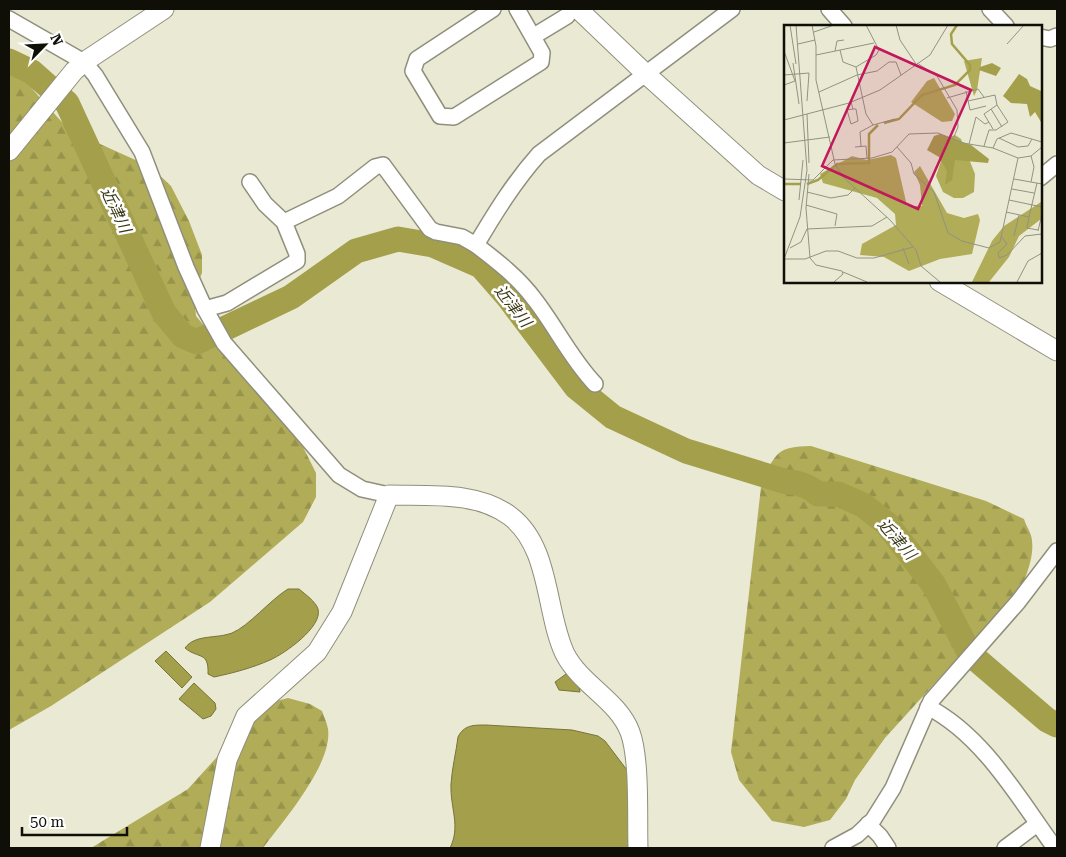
<svg xmlns="http://www.w3.org/2000/svg" width="1066" height="857" viewBox="0 0 1066 857" font-family="'Roboto Serif','Noto Sans JP',serif">
<style>
.forest{fill:url(#forest-firs)}
.water{fill:#a49f4b;stroke:#777437}
.lines{fill:none;stroke-linecap:round;stroke-linejoin:round}
.river{stroke:#a49f4b;stroke-width:25}
.minor-casing{stroke:#908f7c;stroke-width:18}
.tertiary-casing{stroke:#908f7c;stroke-width:21}
.minor{stroke:#fff;stroke-width:15}
.tertiary{stroke:#fff;stroke-width:19}
.labels{text-anchor:middle;dominant-baseline:central;stroke-width:5;stroke-linejoin:round;paint-order:stroke}
.water-label{font-size:16px;font-style:italic;fill:#3c3a16;stroke:#fff}
.inset-river{fill:none;stroke:#a49f4b;stroke-width:2.5}
.inset-road{fill:none;stroke:#929282;stroke-width:1}
.view{fill:#c2185b;fill-opacity:0.15;stroke:#c2185b;stroke-width:2.5}
.inset-edge{fill:none;stroke:#0f0f08;stroke-width:2.5}
</style>
<defs>
<pattern id="forest-firs" width="22" height="20" patternUnits="userSpaceOnUse" patternTransform="scale(1.25)"><rect width="22" height="20" fill="#b0ac58"/><path d="M5 1l3.5 6h-7zM16 11l3.5 6h-7z" fill="#96934b"/></pattern>
</defs>
<rect width="100%" height="100%" fill="#eaead4"/>
<g class="forest">
<path d="M 9,63 L 69,130 L 151,167 L 171,186 L 189,221 L 202,255 L 202,273 L 194,292 L 196,316 L 301,443 L 316,473 L 316,497 L 303,522 L 210,602 L 51,706 L 9,730 Z"/>
<path d="M 811,446 L 986,501 L 1024,519 C 1026,526 1032,534 1032,541 C 1034,556 1027,573 1022,587 L 885,738 L 855,780 L 846,799 L 830,820 L 804,827 L 772,821 L 739,780 L 731,752 L 762,478 C 779,451 777,447 811,446 Z"/>
<path d="M 288,698 L 310,704 L 322,711 C 324,717 327,723 328,729 C 333,764 283,821 263,848 L 91,848 L 188,789 L 265,704 Z"/>
</g>
<g class="water">
<path d="M 288,589 L 299,589 C 305,594 316,602 318,609 C 323,627 284,654 270,660 C 252,668 233,673 214,677 L 208,674 C 209,651 198,659 185,648 C 195,634 216,639 232,633 C 249,626 270,600 288,589 Z"/>
<path d="M 166,651 L 192,677 L 182,688 L 155,661 Z"/>
<path d="M 566,674 L 579,687 L 580,692 L 559,690 L 555,682 Z"/>
<path d="M 194,683 L 215,703 L 216,709 L 211,716 L 203,719 L 179,699 Z"/>
<path d="M 486,725 L 572,730 L 598,736 L 605,741 L 630,774 L 632,848 L 450,848 C 461,826 450,808 451,784 C 452,768 456,753 458,737 C 464,725 473,725 486,725 Z"/>
</g>
<g class="lines">
<path class="river" d="M 9,61 L 32,72 L 67,103 L 164,313 L 183,336 L 197,342 L 203,339 L 291,297 L 356,251 L 398,239 L 433,245 L 481,266 L 508,297 L 576,387 L 613,417 L 686,451 L 787,482 C 798,482 810,487 818,494 L 838,494 L 863,505 L 887,524 L 934,585 L 970,654 L 1047,720 L 1057,725"/>
<defs>
<g id="minor">
<path d="M 493,9 L 417,59 L 413,71 L 440,116 L 454,117 L 541,62 L 542,53 L 517,9"/>
<path d="M 829,9 L 844,26"/>
<path d="M 990,9 L 1006,26"/>
<path d="M 9,19 L 84,62 L 95,75 L 142,152 L 186,267 L 205,309 L 224,343 L 339,475 L 362,489 L 389,495"/>
<path d="M 534,36 L 567,16 L 572,9"/>
<path d="M 1040,37 L 1050,39 L 1057,36"/>
<path d="M 1040,178 L 1057,164"/>
<path d="M 284,222 L 338,196 L 375,167 L 383,165 L 430,229 L 436,232 L 462,237 L 476,245"/>
<path d="M 205,309 L 227,303 L 297,261 L 297,254 L 284,222 L 265,204 L 250,182"/>
<path d="M 595,384 C 571,359 556,327 535,300 C 519,278 497,261 476,245 C 495,213 514,182 539,154 L 732,9"/>
<path d="M 928,707 C 984,736 1019,799 1055,848"/>
<path d="M 868,824 L 880,836 L 888,848"/>
<path d="M 833,848 L 857,835 L 873,820 L 893,788 L 931,701 L 1018,602 L 1057,551"/>
<path d="M 1005,848 L 1037,824"/>
</g>
<g id="tertiary">
<path d="M 578,9 L 647,75 L 758,175 L 785,191"/>
<path d="M 9,151 L 74,71 L 84,62 L 164,9"/>
<path d="M 939,281 L 1057,351"/>
<path d="M 210,848 L 227,760 L 246,716 L 317,652 L 342,612 L 389,495 C 429,496 477,491 510,516 C 551,547 545,612 565,654 C 581,685 618,700 630,732 C 640,759 637,817 638,848"/>
</g>
</defs>
<use href="#minor" class="minor-casing"/>
<use href="#tertiary" class="tertiary-casing"/>
<use href="#minor" class="minor"/>
<use href="#tertiary" class="tertiary"/>
</g>
<g class="labels">
<g class="water-label">
<text transform="translate(116 210) rotate(65)">近津川</text>
<text transform="translate(513 306) rotate(52)">近津川</text>
<text transform="translate(897 539) rotate(49)">近津川</text>
</g>
</g>
<g transform="translate(784 25)">
<rect width="258" height="258" fill="#eaead4"/>
<path d="M 198,33 L 193,65 L 190,71 L 180,36 ZM 150,53 L 171,89 L 168,96 L 158,97 L 127,77 L 143,56 ZM 171,110 L 177,114 L 191,149 L 190,167 L 179,173 L 170,173 L 159,167 L 152,151 L 165,112 ZM 107,130 L 112,133 L 123,181 L 138,181 L 136,160 L 130,147 L 136,141 L 163,188 L 180,193 L 194,189 L 196,195 L 188,229 L 156,234 L 125,246 L 100,232 L 76,230 L 78,219 L 112,200 L 111,189 L 93,173 L 39,158 L 36,149 L 68,131 L 83,135 ZM 257,177 L 257,194 L 235,211 L 225,232 L 205,257 L 188,257 L 208,216 L 220,201 Z" fill="#b0ac58"/>
<path d="M 208,38 L 217,43 L 212,51 L 195,45 L 196,42 ZM 235,49 L 243,54 L 246,61 L 257,66 L 257,97 L 251,87 L 246,92 L 243,79 L 227,78 L 219,71 ZM 156,109 L 187,120 L 205,134 L 204,138 L 171,135 L 168,155 L 161,160 L 163,146 L 155,132 L 143,125 L 150,111 Z" fill="#a49f4b"/>
<path class="inset-river" d="M 100,98 L 115,94 L 138,70 L 171,60 L 186,45 L 186,40 L 168,19 L 167,9 L 173,0M 0,159 L 17,159M 23,159 L 34,155 L 53,139 L 85,138 L 85,109 L 94,100"/>
<path class="inset-road" d="M 6,0 L 12,39M 28,0 L 32,21 L 32,55 L 51,139 L 60,153 L 106,195 L 132,225 L 137,241 L 156,257M 82,0 L 95,25 L 92,30 L 72,42 L 82,89 L 89,100 L 111,94M 112,0 L 116,15 L 132,39M 30,7 L 50,0M 14,19 L 31,15M 223,19 L 240,0M 56,25 L 59,37 L 72,42M 0,26 L 11,56 L 0,60M 51,26 L 53,16 L 60,15M 32,30 L 90,18M 9,38 L 15,79M 133,38 L 153,51 L 173,85 L 174,102 L 169,114M 0,50 L 25,48 L 23,76M 182,66 L 186,85 L 202,81M 35,67 L 73,50 L 93,46 L 105,37 L 112,37 L 117,50M 163,73 L 194,64 L 200,72M 184,76 L 211,70 L 213,80M 67,77 L 69,84 L 63,85 L 67,99 L 74,96 L 72,84 L 69,84M 207,84 L 218,102M 23,89 L 25,138M 0,95 L 65,78 L 96,65 L 146,30 L 164,0M 215,113 L 234,122 L 244,121 L 248,114M 0,118 L 46,112M 185,119 L 192,92 L 201,99 L 205,97M 77,121 L 76,107 L 89,100M 200,121 L 205,105 L 212,105 L 224,97 L 213,80 L 200,89 L 209,104M 71,122 L 82,121 L 83,134M 113,122 L 127,138 L 130,149 L 150,167 L 164,208 L 178,216 L 205,223 L 216,217 L 234,133M 209,123 L 213,114 L 227,108 L 258,117M 247,131 L 250,142 L 247,157M 25,149 L 22,183 L 26,233 L 32,240 L 58,246 L 59,249 L 50,257M 0,154 L 29,155 L 49,135 L 88,133 L 108,127 L 125,109 L 154,108 L 179,118 L 209,123 L 234,133 L 247,131 L 258,122M 230,154 L 258,159M 228,164 L 250,168M 23,167 L 47,173 L 64,170 L 71,163M 15,175 L 19,135M 225,175 L 258,182M 22,180 L 53,189 L 51,201M 222,187 L 245,192 L 243,203 L 254,205M 245,192 L 253,158M 23,204 L 88,201 L 103,192M 254,206 L 258,189M 217,211 L 223,219 L 214,228 L 215,233 L 223,230 L 241,211 L 258,209M 230,211 L 235,190M 6,223 L 17,217 L 23,204M 119,223 L 125,239M 0,234 L 21,234 L 42,226 L 54,226 L 73,233 L 90,233 L 129,222M 0,234 L 16,192 L 23,145 L 12,0M 59,247 L 83,257M 233,257 L 244,236 L 258,228"/>
<path class="view" d="M 91,22 L 187,65 L 134,184 L 38,141 Z"/>
<rect width="258" height="258" class="inset-edge"/>
</g>
<rect width="1066" height="857" fill="none" stroke="#0f0f08" stroke-width="20"/>
<g transform="translate(45 45) rotate(66)" stroke="#ffffff" stroke-width="4" paint-order="stroke">
<path d="M0-4L9 19L0 12L-9 19Z" fill="#0f0f08"/>
<text y="-8" font-size="14" font-weight="bold" text-anchor="middle" fill="#0f0f08">N</text>
</g>
<path d="M22 827v8h105v-8" fill="none" stroke="#0f0f08" stroke-width="2.5"/>
<text x="30" y="827" font-size="15" fill="#0f0f08" stroke="#ffffff" stroke-width="4" paint-order="stroke">50 m</text>
</svg>
